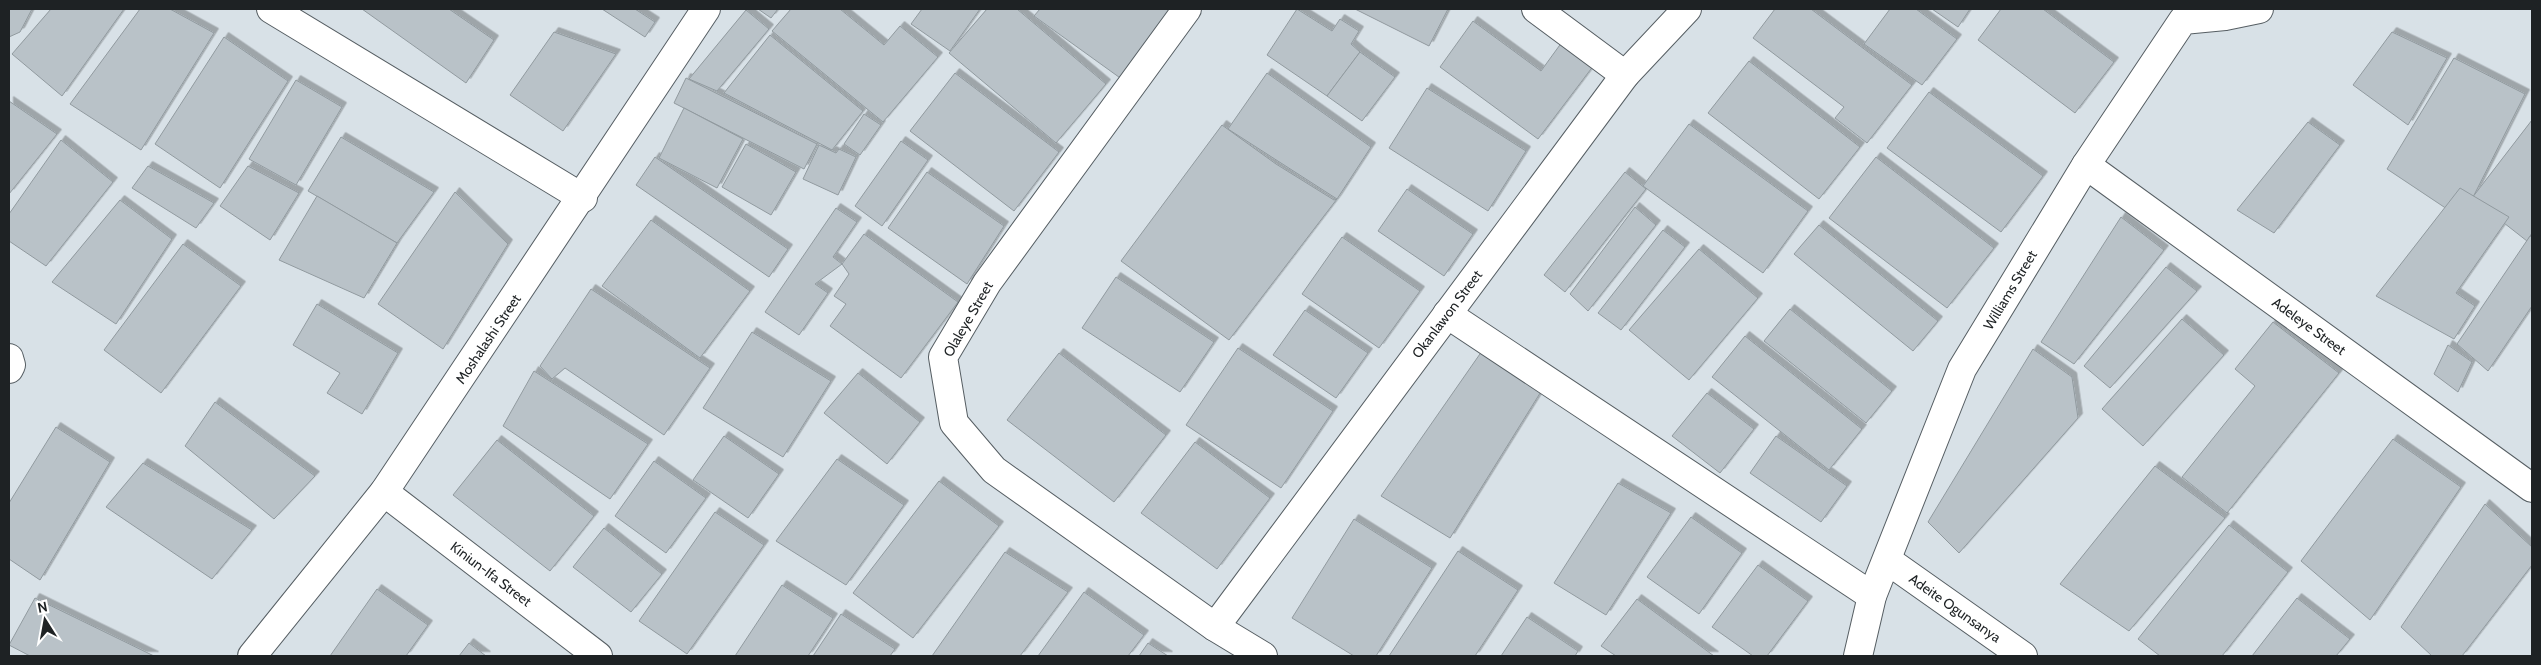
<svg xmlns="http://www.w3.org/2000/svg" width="2541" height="665" viewBox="0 0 2541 665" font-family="Cabin,sans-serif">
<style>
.building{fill:#b9c2c8;stroke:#919a9f;filter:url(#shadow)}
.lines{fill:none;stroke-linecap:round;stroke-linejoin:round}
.street-casing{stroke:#565e63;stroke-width:30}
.street{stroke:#fff;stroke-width:28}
.labels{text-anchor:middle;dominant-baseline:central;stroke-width:5;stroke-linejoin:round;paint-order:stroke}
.street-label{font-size:14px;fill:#1e2224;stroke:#fff}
</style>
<defs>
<filter id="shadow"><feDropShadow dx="4.5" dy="-4.5" stdDeviation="0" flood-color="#0004"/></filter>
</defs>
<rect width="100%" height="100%" fill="#d8e1e7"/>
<g class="building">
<path d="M 9,9 L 32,9 L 20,32 L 9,37 Z"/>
<path d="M 51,9 L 124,9 L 62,96 L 12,54 Z"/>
<path d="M 140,9 L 170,9 L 214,33 L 141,150 L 70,104 Z"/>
<path d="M 362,9 L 449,9 L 494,40 L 466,83 Z"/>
<path d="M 602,9 L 635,9 L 655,22 L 645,37 Z"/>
<path d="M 758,9 L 778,9 L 771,18 Z"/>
<path d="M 791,9 L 840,9 L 884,45 L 900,26 L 938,57 L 883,122 L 772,31 Z"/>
<path d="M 922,9 L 980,9 L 950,51 L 911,24 Z"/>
<path d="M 987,9 L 1017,9 L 1106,84 L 1056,143 L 949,53 Z"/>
<path d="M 1040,9 L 1177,9 L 1123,80 L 1034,16 Z"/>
<path d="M 1297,9 L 1332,31 L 1340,19 L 1359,31 L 1351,44 L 1360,52 L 1327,96 L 1267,55 Z"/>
<path d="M 1355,9 L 1448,9 L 1429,46 Z"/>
<path d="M 1775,9 L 1811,9 L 1912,85 L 1867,143 L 1835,118 L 1844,107 L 1753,38 Z"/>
<path d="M 1890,9 L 1916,9 L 1957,39 L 1922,85 L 1864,44 Z"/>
<path d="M 1932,9 L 1970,9 L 1958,27 Z"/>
<path d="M 2001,9 L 2043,9 L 2114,62 L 2075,113 L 1978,40 Z"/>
<path d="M 746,10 L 769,29 L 717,91 L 689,79 Z"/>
<path d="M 1473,21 L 1541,71 L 1562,42 L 1594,65 L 1538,139 L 1440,67 Z"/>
<path d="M 554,32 L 616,54 L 563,131 L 510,95 Z"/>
<path d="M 2392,32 L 2447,58 L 2408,125 L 2353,85 Z"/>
<path d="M 770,35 L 863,111 L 832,150 L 724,93 Z"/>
<path d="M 224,37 L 288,81 L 220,188 L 155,144 Z"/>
<path d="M 1360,52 L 1395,77 L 1362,121 L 1327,96 Z"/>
<path d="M 2454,58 L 2525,94 L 2462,219 L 2387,169 Z"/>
<path d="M 1749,61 L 1860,147 L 1819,199 L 1708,113 Z"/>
<path d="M 955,73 L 1059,152 L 1014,211 L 910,131 Z"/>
<path d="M 1267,73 L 1371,147 L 1337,199 L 1228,129 Z"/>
<path d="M 686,78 L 817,144 L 804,169 L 674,103 Z"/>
<path d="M 296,80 L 342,107 L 296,185 L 249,159 Z"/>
<path d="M 1427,88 L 1526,151 L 1488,211 L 1389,148 Z"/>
<path d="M 1929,92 L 2043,176 L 2001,232 L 1887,148 Z"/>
<path d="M 9,101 L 57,134 L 9,194 Z"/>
<path d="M 684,108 L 743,139 L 717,188 L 659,158 Z"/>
<path d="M 864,114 L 881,125 L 860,155 L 844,144 Z"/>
<path d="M 2532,120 L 2532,233 L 2527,241 L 2472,198 Z"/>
<path d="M 2308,122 L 2340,145 L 2274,233 L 2237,210 Z"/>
<path d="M 1689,124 L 1808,211 L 1763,273 L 1643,186 Z"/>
<path d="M 1222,125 L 1276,164 L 1334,200 L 1337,199 L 1229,340 L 1121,261 Z"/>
<path d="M 341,137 L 434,192 L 397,243 L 308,191 Z"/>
<path d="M 61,140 L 113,182 L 46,266 L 9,241 L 9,214 Z"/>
<path d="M 901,141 L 928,160 L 882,226 L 855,206 Z"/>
<path d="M 746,144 L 796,172 L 771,215 L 722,187 Z"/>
<path d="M 819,145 L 836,153 L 839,149 L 856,157 L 838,195 L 803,179 Z"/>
<path d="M 655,157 L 788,249 L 769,277 L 636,185 Z"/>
<path d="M 1876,157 L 1994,248 L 1947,308 L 1829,218 Z"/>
<path d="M 148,166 L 214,203 L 196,228 L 132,188 Z"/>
<path d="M 248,166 L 299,193 L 270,240 L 220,206 Z"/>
<path d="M 927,172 L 1004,226 L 967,284 L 888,228 Z"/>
<path d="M 1625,172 L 1646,189 L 1565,292 L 1544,275 Z"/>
<path d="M 2460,188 L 2509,217 L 2456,293 L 2475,306 L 2454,339 L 2376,296 Z"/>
<path d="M 1407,189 L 1473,234 L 1444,276 L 1378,231 Z"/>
<path d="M 455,192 L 508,244 L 443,349 L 378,304 Z"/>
<path d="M 317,196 L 397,243 L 364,298 L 279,260 Z"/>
<path d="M 120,200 L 172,239 L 116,324 L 52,282 Z"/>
<path d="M 1635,207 L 1656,225 L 1588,311 L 1570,294 Z"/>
<path d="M 836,208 L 857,222 L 833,257 L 842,264 L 815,284 L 828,293 L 799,335 L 765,312 Z"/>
<path d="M 2121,217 L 2164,250 L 2074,364 L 2041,342 Z"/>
<path d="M 651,220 L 750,291 L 700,358 L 602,286 Z"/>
<path d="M 1819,225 L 1938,321 L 1913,351 L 1794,254 Z"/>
<path d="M 1663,230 L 1685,247 L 1621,330 L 1598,313 Z"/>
<path d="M 864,234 L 958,302 L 901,378 L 830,326 L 846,304 L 834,296 L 849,274 L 842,264 Z"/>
<path d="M 2530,236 L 2532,237 L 2532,306 L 2488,371 L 2457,344 Z"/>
<path d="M 1342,237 L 1420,291 L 1379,348 L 1302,294 Z"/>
<path d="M 183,244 L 241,286 L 161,393 L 104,350 Z"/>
<path d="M 1699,249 L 1758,298 L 1689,380 L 1629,330 Z"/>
<path d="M 2166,267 L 2197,291 L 2110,388 L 2084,366 Z"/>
<path d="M 1116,277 L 1214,342 L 1180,392 L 1082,328 Z"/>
<path d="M 591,289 L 710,368 L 664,435 L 565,368 L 552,379 L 540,366 Z"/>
<path d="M 317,304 L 398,353 L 362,414 L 327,393 L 340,373 L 293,345 Z"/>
<path d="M 1790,309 L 1892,391 L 1866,423 L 1764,341 Z"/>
<path d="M 1305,310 L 1368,353 L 1336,398 L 1273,355 Z"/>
<path d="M 2182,319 L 2224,355 L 2143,446 L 2102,409 Z"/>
<path d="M 2273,322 L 2339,373 L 2227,513 L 2182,477 L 2255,386 L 2235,369 Z"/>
<path d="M 752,332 L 831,381 L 783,457 L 703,408 Z"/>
<path d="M 1745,336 L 1862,429 L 1829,470 L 1712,377 Z"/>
<path d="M 2448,345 L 2472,362 L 2458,392 L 2434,374 Z"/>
<path d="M 1238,348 L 1333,411 L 1281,488 L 1186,425 Z"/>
<path d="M 2033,349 L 2072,377 L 2078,418 L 1959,553 L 1928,522 Z"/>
<path d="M 1482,351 L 1542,390 L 1450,538 L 1381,496 Z"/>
<path d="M 1059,353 L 1166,435 L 1114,502 L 1007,420 Z"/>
<path d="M 534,371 L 648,444 L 610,499 L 503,426 Z"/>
<path d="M 858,373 L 920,422 L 887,464 L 824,413 Z"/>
<path d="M 1707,393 L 1754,429 L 1720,473 L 1672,436 Z"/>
<path d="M 215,402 L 315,476 L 274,519 L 185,446 Z"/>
<path d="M 56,427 L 110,462 L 40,580 L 9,559 L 9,503 Z"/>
<path d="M 724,436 L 779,474 L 748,518 L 693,480 Z"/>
<path d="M 1776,436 L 1847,486 L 1821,522 L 1750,473 Z"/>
<path d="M 2393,439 L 2461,487 L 2370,620 L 2301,561 Z"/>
<path d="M 497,440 L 594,516 L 550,571 L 453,495 Z"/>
<path d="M 1195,442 L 1270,498 L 1217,569 L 1141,513 Z"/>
<path d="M 837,459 L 904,505 L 846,585 L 776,541 Z"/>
<path d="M 654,461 L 706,498 L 666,553 L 615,516 Z"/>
<path d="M 143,463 L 252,530 L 212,579 L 106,507 Z"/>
<path d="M 2155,466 L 2225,518 L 2129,631 L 2060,584 Z"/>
<path d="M 939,481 L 999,526 L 913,638 L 853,593 Z"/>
<path d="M 1618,483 L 1671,513 L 1606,615 L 1554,583 Z"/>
<path d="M 2485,504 L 2532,547 L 2532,565 L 2462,656 L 2432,656 L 2401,627 Z"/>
<path d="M 715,512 L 764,545 L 687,654 L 639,621 Z"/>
<path d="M 1691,517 L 1742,553 L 1699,614 L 1647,577 Z"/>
<path d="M 1354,519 L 1432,568 L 1376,656 L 1354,656 L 1292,618 Z"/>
<path d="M 2229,525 L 2288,572 L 2222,656 L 2160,656 L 2138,639 Z"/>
<path d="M 604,528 L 662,574 L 631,612 L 573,567 Z"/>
<path d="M 1458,551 L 1518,590 L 1475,656 L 1389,656 Z"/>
<path d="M 1005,552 L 1068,592 L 1020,656 L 932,656 Z"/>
<path d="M 1758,565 L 1808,601 L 1767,656 L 1753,656 L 1712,627 Z"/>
<path d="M 782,585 L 833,618 L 808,656 L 735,656 Z"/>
<path d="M 377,589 L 428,625 L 406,656 L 330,656 Z"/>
<path d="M 1084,592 L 1144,635 L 1128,656 L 1038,656 Z"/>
<path d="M 35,598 L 154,656 L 30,656 L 9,645 Z"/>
<path d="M 2297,598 L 2350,639 L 2336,656 L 2252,656 Z"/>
<path d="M 1637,599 L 1714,656 L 1616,656 L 1601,646 Z"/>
<path d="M 841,614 L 895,649 L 890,656 L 813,656 Z"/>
<path d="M 1527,617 L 1578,651 L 1575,656 L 1501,656 Z"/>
<path d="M 469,643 L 486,656 L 459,656 Z"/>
<path d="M 1148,643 L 1168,656 L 1139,656 Z"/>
</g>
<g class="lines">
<defs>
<g id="street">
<path d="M 271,9 L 583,198"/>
<path d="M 1187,9 L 987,283 L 943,357 L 954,423 L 994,470 L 1215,627 L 1263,656"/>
<path d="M 1536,9 L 1625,75"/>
<path d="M 2086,165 L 2532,488"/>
<path d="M 1447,314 L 1872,596"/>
<path d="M 9,358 L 11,365 L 9,369"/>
<path d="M 384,492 L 598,656"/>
<path d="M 1887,560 L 2023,656"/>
<path d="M 1215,627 L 1625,75 L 1687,9"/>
<path d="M 252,656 L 384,492 L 706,9"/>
<path d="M 1858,656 L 1872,596 L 1962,369 L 2086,165 L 2183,20 L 2225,16 L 2259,9"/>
</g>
</defs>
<use href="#street" class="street-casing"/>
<use href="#street" class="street"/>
</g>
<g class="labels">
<g class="street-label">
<text transform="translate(2010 290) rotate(-59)">Williams Street</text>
<text transform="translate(1447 314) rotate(-53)">Okanlawon Street</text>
<text transform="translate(968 319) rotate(-60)">Olaleye Street</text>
<text transform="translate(2309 326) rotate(36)">Adeleye Street</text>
<text transform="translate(488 339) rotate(-56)">Moshalashi Street</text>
<text transform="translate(491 574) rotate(37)">Kiniun-Ifa Street</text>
<text transform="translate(1955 608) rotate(35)">Adeite Ogunsanya</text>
</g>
</g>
<rect width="2541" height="665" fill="none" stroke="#1e2224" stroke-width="20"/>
<g transform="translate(45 620) rotate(349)" stroke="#ffffff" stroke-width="4" paint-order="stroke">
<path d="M0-4L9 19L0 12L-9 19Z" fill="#1e2224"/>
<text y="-8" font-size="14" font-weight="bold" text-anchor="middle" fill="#1e2224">N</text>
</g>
</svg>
